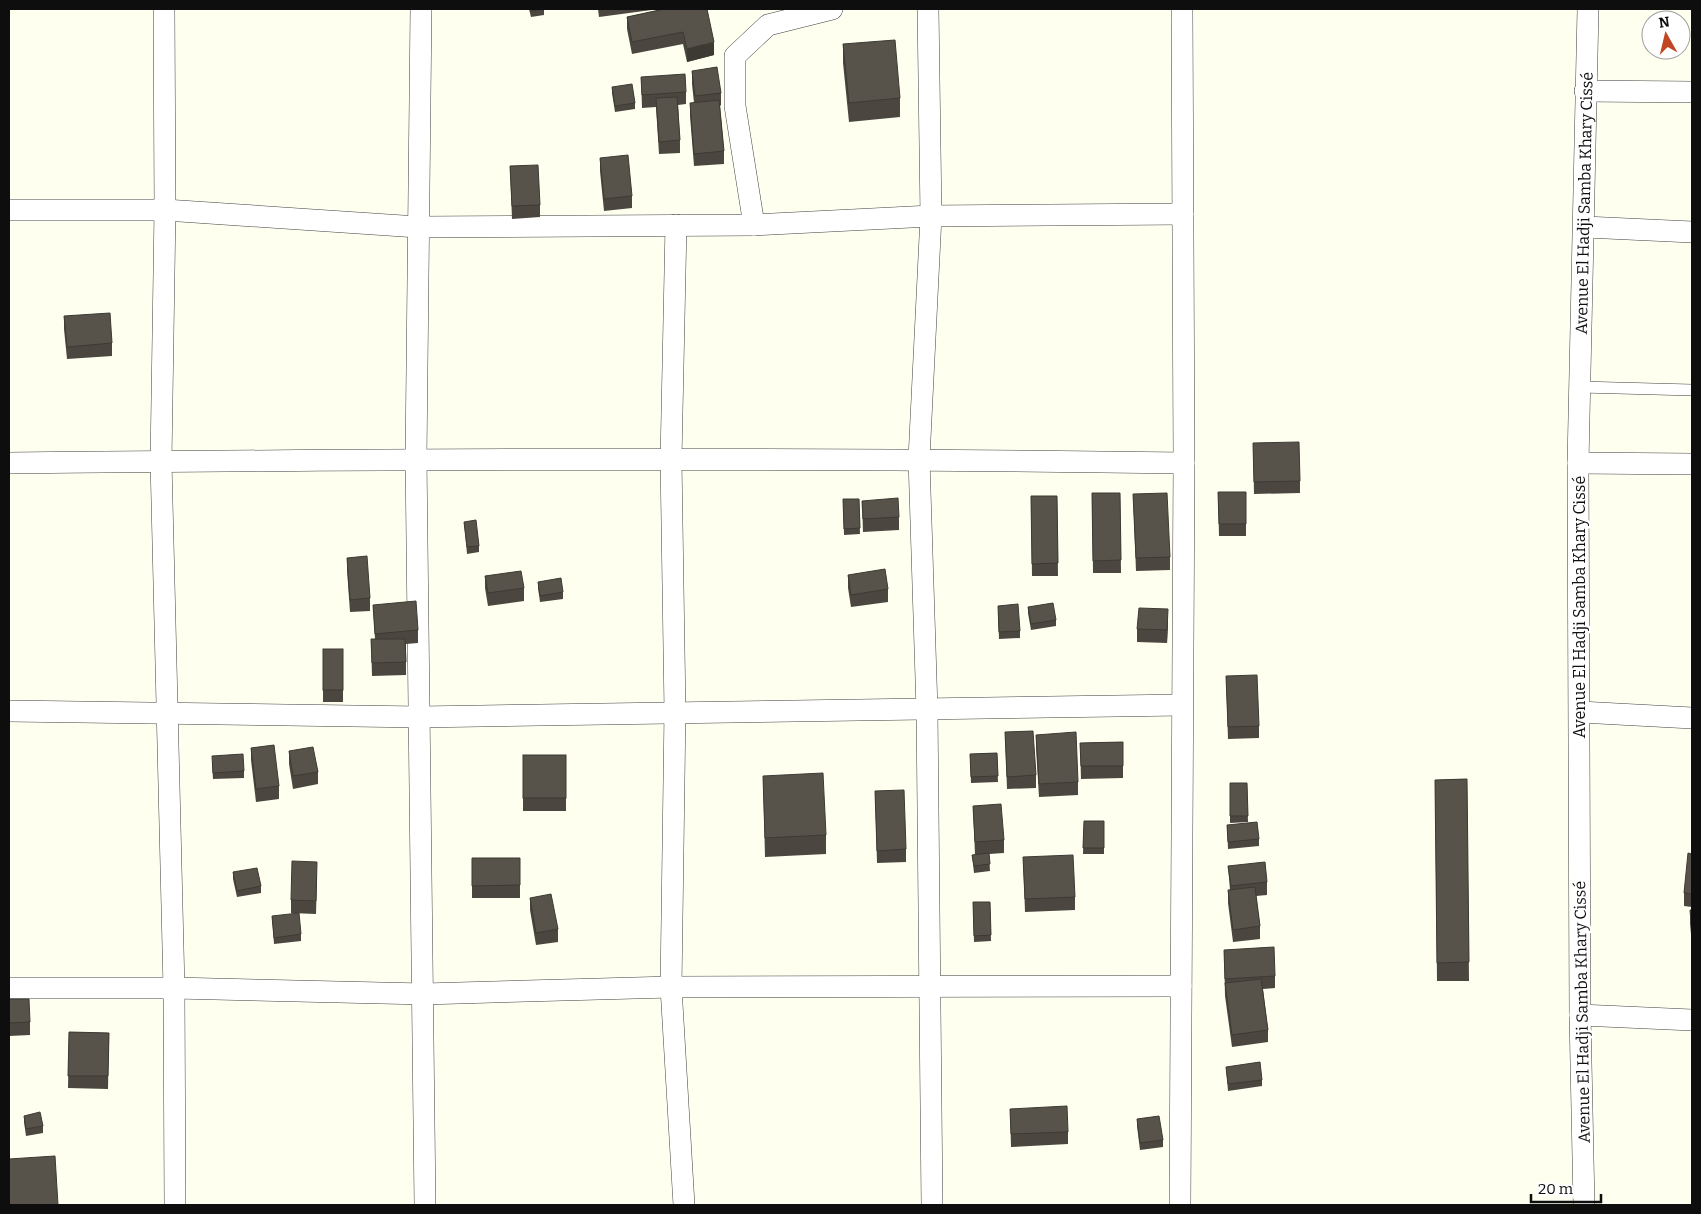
<svg xmlns="http://www.w3.org/2000/svg" width="1701" height="1214" viewBox="0 0 1701 1214" font-family="Bitter,serif">
<style>
.lines{fill:none;stroke-linecap:round;stroke-linejoin:round}
.service-casing{stroke:#414141;stroke-width:12}
.minor-casing{stroke:#414141;stroke-width:22}
.service{stroke:#fff;stroke-width:11}
.minor{stroke:#fff;stroke-width:21}
.wall{fill:#4b4740}
.shaded-wall{fill:#3d3a34}
.building{fill:#57534a;stroke:#3d3a34}
.labels{text-anchor:middle;dominant-baseline:central;stroke-width:5;stroke-linejoin:round;paint-order:stroke}
.street-label{font-size:16px;fill:#0e0e0e;stroke:#fff}
</style>
<rect width="100%" height="100%" fill="#feffef"/>
<g class="lines">
<defs>
<path id="service" d="M 1580,387 L 1692,390"/>
<g id="minor">
<path d="M 164,9 L 165,210 L 161,461 L 174,988 L 175,1205"/>
<path d="M 421,9 L 416,458 L 425,1205"/>
<path d="M 928,9 L 931,216 L 919,459 L 927,710 L 932,1205"/>
<path d="M 1585,91 L 1692,92"/>
<path d="M 9,210 L 165,210 L 418,227 L 754,225 L 931,216 L 1183,214"/>
<path d="M 676,225 L 671,460 L 675,711 L 671,987 L 684,1205"/>
<path d="M 754,225 L 735,106 L 735,56 L 768,25 L 832,9"/>
<path d="M 1585,227 L 1692,232"/>
<path d="M 9,463 C 400,459 792,457 1184,463"/>
<path d="M 1578,463 L 1692,464"/>
<path d="M 9,711 L 420,717 L 1182,705"/>
<path d="M 1580,712 L 1692,718"/>
<path d="M 9,988 L 174,988 L 424,994 L 671,987 L 1181,986"/>
<path d="M 1580,1015 L 1692,1020"/>
<path d="M 1180,1205 L 1184,463 L 1182,9"/>
<path id="s1" d="M 1584,1205 L 1580,1015 L 1578,463 L 1588,9"/>
</g>
</defs>
<use href="#service" class="service-casing"/>
<use href="#minor" class="minor-casing"/>
<use href="#service" class="service"/>
<use href="#minor" class="minor"/>
</g>
<g class="wall">
<path d="M 529,9 L 544,9 L 544,15 L 531,17 Z"/>
<path d="M 598,9 L 659,9 L 599,17 Z"/>
<path d="M 664,9 L 714,55 L 687,62 L 683,44 L 632,54 L 627,29 L 627,17 Z"/>
<path d="M 843,44 L 900,98 L 900,117 L 849,122 L 843,63 Z"/>
<path d="M 692,71 L 721,93 L 721,105 L 720,106 L 724,151 L 724,164 L 694,166 L 690,116 L 690,103 L 694,103 L 692,84 Z"/>
<path d="M 641,77 L 686,92 L 686,104 L 678,105 L 680,140 L 680,153 L 659,154 L 656,107 L 642,108 Z"/>
<path d="M 612,87 L 635,103 L 635,109 L 615,112 L 612,93 Z"/>
<path d="M 600,158 L 632,196 L 632,208 L 604,211 L 600,171 Z"/>
<path d="M 510,166 L 540,205 L 540,217 L 512,219 Z"/>
<path d="M 64,316 L 112,343 L 112,356 L 67,359 L 64,329 Z"/>
<path d="M 1253,443 L 1300,481 L 1300,493 L 1254,494 Z"/>
<path d="M 1218,492 L 1246,492 L 1246,536 L 1219,536 Z"/>
<path d="M 1092,493 L 1120,493 L 1121,573 L 1093,573 Z"/>
<path d="M 1133,494 L 1170,557 L 1170,570 L 1136,571 Z"/>
<path d="M 1031,496 L 1057,496 L 1058,576 L 1032,576 Z"/>
<path d="M 843,499 L 859,499 L 860,534 L 844,535 Z"/>
<path d="M 862,501 L 899,517 L 899,530 L 863,532 Z"/>
<path d="M 464,522 L 479,546 L 479,552 L 467,554 Z"/>
<path d="M 347,558 L 370,598 L 370,611 L 350,612 L 347,570 Z"/>
<path d="M 848,575 L 888,589 L 888,602 L 851,607 L 848,588 Z"/>
<path d="M 485,576 L 524,588 L 524,601 L 488,606 L 485,588 Z"/>
<path d="M 538,582 L 563,592 L 563,599 L 540,602 L 538,588 Z"/>
<path d="M 373,605 L 418,630 L 418,643 L 406,644 L 406,675 L 372,676 L 371,639 L 375,639 Z"/>
<path d="M 1028,607 L 1056,620 L 1056,626 L 1031,630 L 1028,613 Z"/>
<path d="M 998,612 L 1020,631 L 1020,638 L 999,639 Z"/>
<path d="M 1168,622 L 1167,643 L 1137,642 L 1137,629 Z"/>
<rect x="323" y="649" width="20" height="53"/>
<path d="M 1226,676 L 1259,726 L 1259,738 L 1228,739 Z"/>
<path d="M 1005,732 L 1036,775 L 1036,788 L 1007,789 Z"/>
<path d="M 1036,735 L 1078,782 L 1078,795 L 1039,797 L 1036,747 Z"/>
<path d="M 1123,742 L 1123,778 L 1081,779 L 1080,743 Z"/>
<path d="M 251,748 L 279,786 L 279,799 L 256,802 L 251,760 Z"/>
<path d="M 289,751 L 318,772 L 318,784 L 293,789 L 289,764 Z"/>
<path d="M 997,753 L 998,782 L 971,783 L 970,754 Z"/>
<rect x="523" y="755" width="43" height="56"/>
<path d="M 212,762 L 244,771 L 244,778 L 213,779 Z"/>
<path d="M 763,776 L 826,835 L 826,854 L 765,857 Z"/>
<path d="M 1467,779 L 1469,981 L 1437,981 L 1435,780 Z"/>
<path d="M 1230,783 L 1247,783 L 1248,822 L 1230,823 Z"/>
<path d="M 875,791 L 906,849 L 906,862 L 877,863 Z"/>
<path d="M 973,806 L 1004,840 L 1004,853 L 989,854 L 990,871 L 974,873 L 972,855 L 975,855 Z"/>
<path d="M 1084,821 L 1104,821 L 1104,854 L 1083,854 Z"/>
<path d="M 1227,825 L 1259,839 L 1259,846 L 1228,849 Z"/>
<path d="M 1692,854 L 1692,907 L 1684,906 L 1684,893 Z"/>
<path d="M 1023,857 L 1075,897 L 1075,910 L 1025,912 Z"/>
<rect x="472" y="858" width="48" height="40"/>
<path d="M 1228,866 L 1267,882 L 1267,895 L 1256,896 L 1260,926 L 1260,939 L 1233,942 L 1228,903 L 1228,890 L 1230,890 Z"/>
<path d="M 233,872 L 261,886 L 261,893 L 237,897 L 233,879 Z"/>
<path d="M 317,875 L 316,914 L 291,913 L 291,900 Z"/>
<path d="M 530,898 L 558,929 L 558,942 L 536,945 L 530,910 Z"/>
<path d="M 973,902 L 990,902 L 991,941 L 974,942 Z"/>
<path d="M 1690,910 L 1692,910 L 1692,946 L 1690,923 Z"/>
<path d="M 272,916 L 301,934 L 301,941 L 274,944 Z"/>
<path d="M 1224,950 L 1275,976 L 1275,988 L 1263,989 L 1268,1030 L 1268,1042 L 1232,1047 L 1225,996 Z"/>
<path d="M 9,999 L 30,1022 L 30,1035 L 9,1036 Z"/>
<path d="M 69,1032 L 109,1033 L 108,1089 L 68,1088 Z"/>
<path d="M 1226,1067 L 1262,1080 L 1262,1086 L 1228,1091 Z"/>
<path d="M 1010,1109 L 1068,1132 L 1068,1144 L 1011,1147 Z"/>
<path d="M 24,1116 L 43,1126 L 43,1133 L 26,1136 L 24,1122 Z"/>
<path d="M 1137,1119 L 1163,1140 L 1163,1147 L 1140,1150 L 1137,1126 Z"/>
</g>
<g class="shaded-wall">
<path d="M 714,42 L 714,55 L 687,62 L 687,49 Z"/>
<path d="M 1168,609 L 1168,622 L 1167,643 L 1167,630 Z"/>
</g>
<g class="building">
<path d="M 530,9 L 544,9 L 531,11 Z"/>
<path d="M 664,9 L 707,9 L 714,42 L 687,49 L 683,32 L 632,42 L 627,17 Z"/>
<path d="M 895,40 L 900,98 L 849,103 L 843,44 Z"/>
<path d="M 717,67 L 721,93 L 695,96 L 692,71 Z"/>
<path d="M 685,74 L 686,92 L 642,95 L 641,77 Z"/>
<path d="M 632,84 L 635,103 L 615,106 L 612,87 Z"/>
<path d="M 677,97 L 680,140 L 659,142 L 656,98 Z"/>
<path d="M 719,100 L 724,151 L 694,154 L 690,103 Z"/>
<path d="M 628,155 L 632,196 L 604,199 L 600,158 Z"/>
<path d="M 538,165 L 540,205 L 512,206 L 510,166 Z"/>
<path d="M 110,313 L 112,343 L 67,347 L 64,316 Z"/>
<path d="M 1299,442 L 1300,481 L 1254,482 L 1253,443 Z"/>
<path d="M 1218,492 L 1246,492 L 1246,524 L 1219,524 Z"/>
<path d="M 1092,493 L 1120,493 L 1121,560 L 1093,561 Z"/>
<path d="M 1167,493 L 1170,557 L 1136,558 L 1133,494 Z"/>
<path d="M 1031,496 L 1057,496 L 1058,563 L 1032,564 Z"/>
<path d="M 898,498 L 899,517 L 863,519 L 862,501 Z"/>
<path d="M 843,499 L 859,499 L 860,528 L 844,529 Z"/>
<path d="M 476,520 L 479,546 L 467,547 L 464,522 Z"/>
<path d="M 367,556 L 370,598 L 350,600 L 347,558 Z"/>
<path d="M 885,569 L 888,589 L 851,595 L 848,575 Z"/>
<path d="M 521,571 L 524,588 L 488,593 L 485,576 Z"/>
<path d="M 561,578 L 563,592 L 540,596 L 538,582 Z"/>
<path d="M 416,601 L 418,630 L 375,634 L 373,605 Z"/>
<path d="M 1053,603 L 1056,620 L 1031,624 L 1028,607 Z"/>
<path d="M 1018,604 L 1020,631 L 999,632 L 998,606 Z"/>
<path d="M 1139,608 L 1168,609 L 1167,630 L 1137,629 Z"/>
<path d="M 371,639 L 405,639 L 406,662 L 372,663 Z"/>
<rect x="323" y="649" width="20" height="41"/>
<path d="M 1257,675 L 1259,726 L 1228,727 L 1226,676 Z"/>
<path d="M 1033,731 L 1036,775 L 1007,777 L 1005,732 Z"/>
<path d="M 1076,732 L 1078,782 L 1039,784 L 1036,735 Z"/>
<path d="M 1123,742 L 1123,766 L 1081,766 L 1080,743 Z"/>
<path d="M 274,745 L 279,786 L 256,789 L 251,748 Z"/>
<path d="M 313,747 L 318,772 L 293,776 L 289,751 Z"/>
<path d="M 997,753 L 998,776 L 971,777 L 970,754 Z"/>
<path d="M 243,754 L 244,771 L 213,773 L 212,756 Z"/>
<rect x="523" y="755" width="43" height="43"/>
<path d="M 823,773 L 826,835 L 765,838 L 763,776 Z"/>
<path d="M 1467,779 L 1469,962 L 1437,963 L 1435,780 Z"/>
<path d="M 1230,783 L 1247,783 L 1248,816 L 1230,816 Z"/>
<path d="M 904,790 L 906,849 L 877,851 L 875,791 Z"/>
<path d="M 1001,804 L 1004,840 L 975,842 L 973,806 Z"/>
<path d="M 1084,821 L 1104,821 L 1104,848 L 1083,848 Z"/>
<path d="M 1257,822 L 1259,839 L 1228,842 L 1227,825 Z"/>
<path d="M 989,853 L 990,864 L 974,866 L 972,855 Z"/>
<path d="M 1688,853 L 1692,854 L 1692,894 L 1684,893 Z"/>
<path d="M 1073,855 L 1075,897 L 1025,899 L 1023,857 Z"/>
<path d="M 472,858 L 520,858 L 520,885 L 472,886 Z"/>
<path d="M 292,861 L 317,862 L 316,901 L 291,900 Z"/>
<path d="M 1265,862 L 1267,882 L 1231,886 L 1228,866 Z"/>
<path d="M 257,868 L 261,886 L 237,891 L 233,872 Z"/>
<path d="M 1255,887 L 1260,926 L 1233,930 L 1228,890 Z"/>
<path d="M 551,894 L 558,929 L 536,933 L 530,898 Z"/>
<path d="M 973,902 L 990,902 L 991,935 L 974,936 Z"/>
<path d="M 1690,910 L 1692,910 L 1692,934 Z"/>
<path d="M 299,913 L 301,934 L 274,938 L 272,916 Z"/>
<path d="M 1274,947 L 1275,976 L 1225,979 L 1224,950 Z"/>
<path d="M 1261,979 L 1268,1030 L 1232,1035 L 1225,983 Z"/>
<path d="M 9,999 L 29,999 L 30,1022 L 9,1023 Z"/>
<path d="M 69,1032 L 109,1033 L 108,1076 L 68,1076 Z"/>
<path d="M 1260,1062 L 1262,1080 L 1228,1084 L 1226,1067 Z"/>
<path d="M 1067,1106 L 1068,1132 L 1011,1134 L 1010,1109 Z"/>
<path d="M 40,1112 L 43,1126 L 26,1129 L 24,1116 Z"/>
<path d="M 1159,1116 L 1163,1140 L 1140,1143 L 1137,1119 Z"/>
<path d="M 55,1156 L 58,1205 L 9,1205 L 9,1159 Z"/>
</g>
<g class="labels">
<g class="street-label">
<text stroke="none"><textPath href="#s1" startOffset="1002">Avenue El Hadji Samba Khary Cissé</textPath></text>
<text transform="translate(1579 607) rotate(-90)">Avenue El Hadji Samba Khary Cissé</text>
<text transform="translate(1582 1012) rotate(-91)">Avenue El Hadji Samba Khary Cissé</text>
</g>
</g>
<rect width="1701" height="1214" fill="none" stroke="#0e0e0e" stroke-width="20"/>
<g transform="translate(1666 35) rotate(352)"><circle r="24" fill="#ffffff" stroke="#9f9f9f"/>
<path d="M0-4L9 19L0 12L-9 19Z" fill="#c14624"/>
<text y="-8" font-size="14" font-weight="bold" text-anchor="middle" fill="#0e0e0e">N</text>
</g>
<path d="M1531 1194v8h70v-8" fill="none" stroke="#0e0e0e" stroke-width="2.5"/>
<text x="1538" y="1194" font-size="15" fill="#0e0e0e" stroke="#ffffff" stroke-width="4" paint-order="stroke">20 m</text>
</svg>
